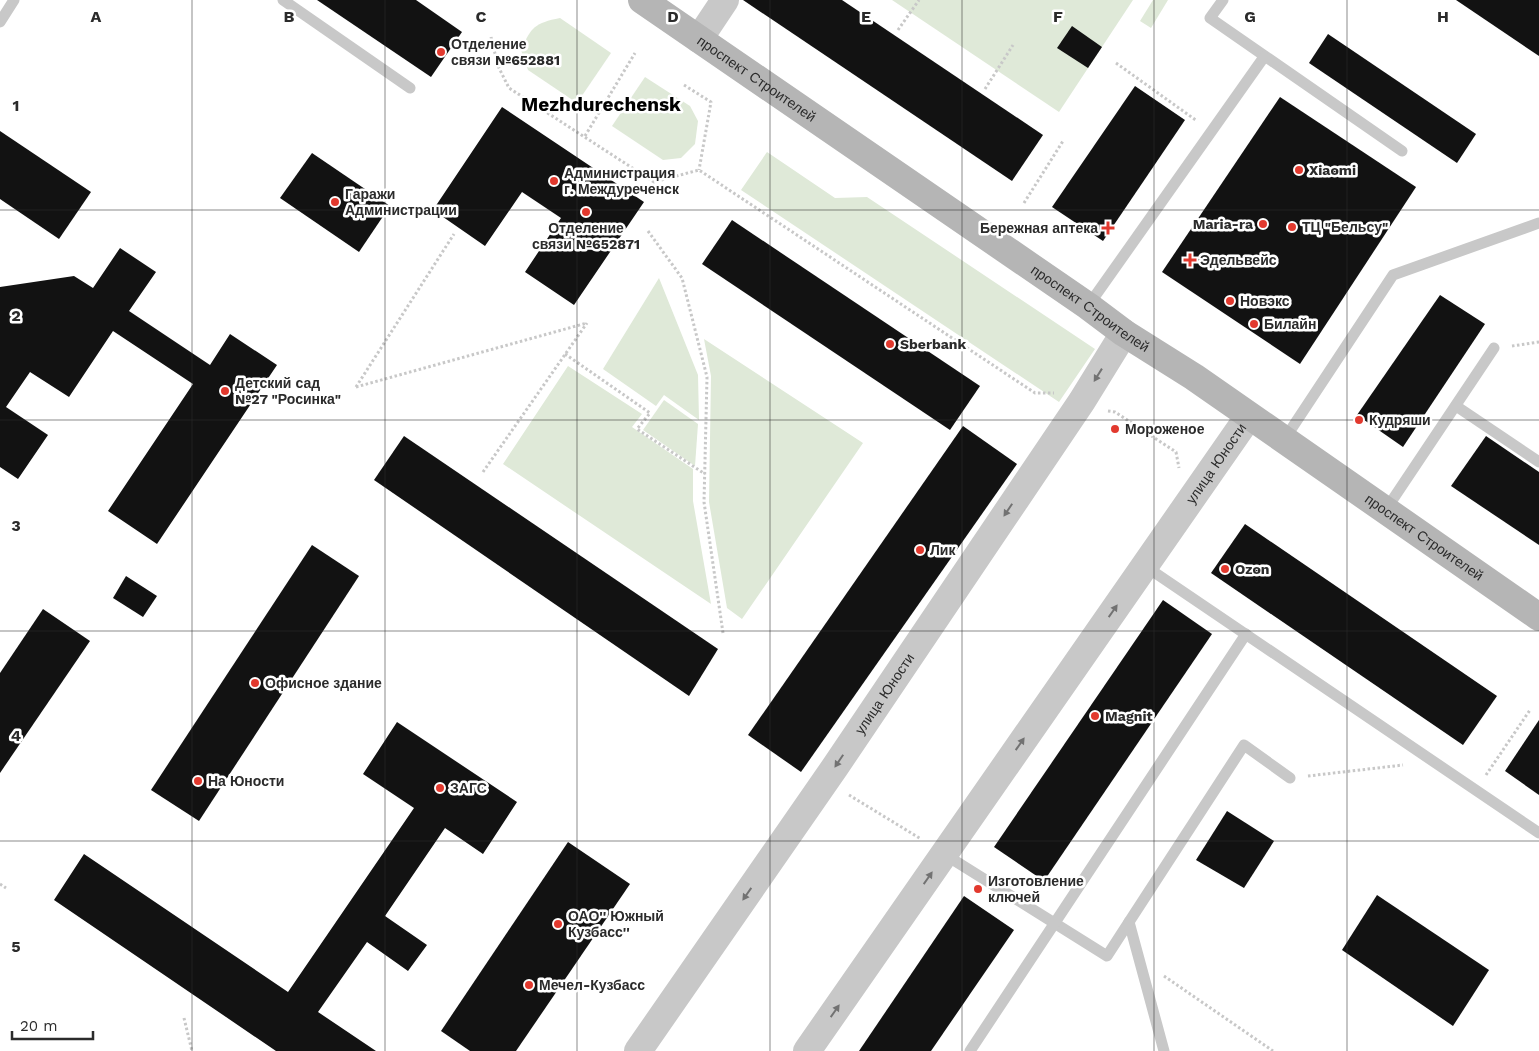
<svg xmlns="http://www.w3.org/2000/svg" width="1539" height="1051" viewBox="0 0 1539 1051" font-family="'Work Sans',sans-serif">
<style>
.green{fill:#dfe9d8}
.building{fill:#121212}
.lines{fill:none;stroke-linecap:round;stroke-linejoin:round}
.path{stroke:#c8c8c8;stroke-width:3;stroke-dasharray:2.5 2.5;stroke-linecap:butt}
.service{stroke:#c8c8c8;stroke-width:11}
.tertiary{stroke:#c8c8c8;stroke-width:28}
.secondary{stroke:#b5b5b5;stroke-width:28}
.oneway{fill:#727272}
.grid{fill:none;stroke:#2b2b2b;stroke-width:1;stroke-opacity:0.55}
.poi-dot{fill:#e2392e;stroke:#fff;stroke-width:2}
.labels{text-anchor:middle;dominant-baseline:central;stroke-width:5;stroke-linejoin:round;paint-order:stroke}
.poi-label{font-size:14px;font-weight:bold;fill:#2b2b2b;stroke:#fff;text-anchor:start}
.street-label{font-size:14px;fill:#2b2b2b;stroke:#fff}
.district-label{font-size:19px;font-weight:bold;fill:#000;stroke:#fff}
.grid-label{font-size:16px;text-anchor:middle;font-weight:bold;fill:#2b2b2b;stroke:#fff;stroke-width:5;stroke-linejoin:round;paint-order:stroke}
</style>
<rect width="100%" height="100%" fill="#fff"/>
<g class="green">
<path d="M 892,0 L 1133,0 L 1059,112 Z"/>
<path d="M 1153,0 L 1168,0 L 1151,28 L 1140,21 Z"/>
<path d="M 560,18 L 611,53 L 577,103 L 528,70 L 521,50 C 531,27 535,23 560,18 Z"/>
<path d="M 645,77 L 690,106 L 698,121 L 695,144 L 681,158 L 663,160 L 612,126 Z"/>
<path d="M 767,152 L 835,198 L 867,197 L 1095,349 L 1059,402 L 741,190 Z"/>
<path d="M 659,278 L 698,375 L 699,420 L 664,395 L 656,406 L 603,369 Z"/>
<path d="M 704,339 L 863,443 L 742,619 L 727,608 L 709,502 L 711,376 Z"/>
<path d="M 568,366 L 642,414 L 632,427 L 693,469 L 693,501 L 711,604 L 503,464 Z"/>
<path d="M 664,400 L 698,424 L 695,466 L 643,430 Z"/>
</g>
<g class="building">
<path d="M 317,0 L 416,0 L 462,32 L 431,77 Z"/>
<path d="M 743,0 L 842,0 L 1043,135 L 1012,181 Z"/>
<path d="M 1456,0 L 1539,0 L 1539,56 Z"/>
<path d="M 1072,26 L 1102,47 L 1088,68 L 1057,48 Z"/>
<path d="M 1328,34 L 1476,134 L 1457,163 L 1309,63 Z"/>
<path d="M 1135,86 L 1185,120 L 1103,241 L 1052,207 Z"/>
<path d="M 1280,97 L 1416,187 L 1300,364 L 1162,272 Z"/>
<path d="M 502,107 L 644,202 L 574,305 L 525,272 L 561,218 L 522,192 L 485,246 L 433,210 Z"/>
<path d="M 0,131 L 91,192 L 59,239 L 0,199 Z"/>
<path d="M 312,153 L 390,206 L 359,252 L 280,198 Z"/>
<path d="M 732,220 L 980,386 L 950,430 L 702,264 Z"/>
<path d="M 120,248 L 156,272 L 129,311 L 210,365 L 230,334 L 277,365 L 157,544 L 108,511 L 193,384 L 113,331 L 69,397 L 30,372 L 6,407 L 48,435 L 18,479 L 0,467 L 0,287 L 74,276 L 93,288 Z"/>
<path d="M 1440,295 L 1485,324 L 1403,447 L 1357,415 Z"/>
<path d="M 963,426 L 1017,464 L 801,772 L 748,735 Z"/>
<path d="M 404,436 L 718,649 L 689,696 L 374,480 Z"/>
<path d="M 1486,436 L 1539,472 L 1539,545 L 1451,486 Z"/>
<path d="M 1245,524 L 1497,696 L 1463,745 L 1211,573 Z"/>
<path d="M 312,545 L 359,576 L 199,821 L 151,790 Z"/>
<path d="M 126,576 L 157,596 L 143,617 L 113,598 Z"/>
<path d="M 1163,600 L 1212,634 L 1044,881 L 994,847 Z"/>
<path d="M 43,609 L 90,641 L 0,773 L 0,673 Z"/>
<path d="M 1539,720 L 1539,795 L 1505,771 Z"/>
<path d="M 397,722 L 517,802 L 483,854 L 445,828 L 385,916 L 427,945 L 408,971 L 367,942 L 318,1012 L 376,1051 L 276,1051 L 54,900 L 84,854 L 288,992 L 414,808 L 363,774 Z"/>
<path d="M 1227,811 L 1274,841 L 1244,888 L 1196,860 Z"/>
<path d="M 568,842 L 630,884 L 516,1051 L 470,1051 L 441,1031 Z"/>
<path d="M 1377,895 L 1489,970 L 1453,1026 L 1342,950 Z"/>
<path d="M 964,896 L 1014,930 L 931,1051 L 859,1051 Z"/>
</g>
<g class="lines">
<g class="path">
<path d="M 898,30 L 919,0"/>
<path d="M 491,37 L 498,66 L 509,88 L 654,182 L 699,170 L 1035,393 L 1054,393"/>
<path d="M 1116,63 L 1197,121"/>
<path d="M 684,85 L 711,102 L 699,170"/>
<path d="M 985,89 L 1013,45"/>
<path d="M 585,136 L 635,53"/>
<path d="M 1024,203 L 1063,141"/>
<path d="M 648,231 L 682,278 L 707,377 L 704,502 L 723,633"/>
<path d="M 1512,346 L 1539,342"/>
<path d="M 565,354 L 650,413 L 637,429 L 705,474"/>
<path d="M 356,387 L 587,323"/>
<path d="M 356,387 L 454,234"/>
<path d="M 1108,411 L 1115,412 L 1176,452 L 1179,468"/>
<path d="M 483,472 L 587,323"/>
<path d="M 1486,775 L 1530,710"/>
<path d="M 1308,776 L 1403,765"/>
<path d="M 849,795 L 921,839"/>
<path d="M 0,884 L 6,888"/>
<path d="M 1164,976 L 1273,1051"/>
<path d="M 184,1018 L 192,1051"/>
</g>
<g class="service">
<path d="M 283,0 L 410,88"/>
<path d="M 1223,0 L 1210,18 L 1402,151"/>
<path d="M 0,22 L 14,0"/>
<path d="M 1088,306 L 1264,57"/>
<path d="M 1456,406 L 1539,462"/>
<path d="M 1284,440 L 1393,275 L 1539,223"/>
<path d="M 1385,511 L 1494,348"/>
<path d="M 1145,566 L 1539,833"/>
<path d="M 944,854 L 1107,956 L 1129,922 L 1164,1051"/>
<path d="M 1129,922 L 1244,745 L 1290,778"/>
<path d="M 970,1051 L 1246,634"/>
</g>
<g class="tertiary">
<path d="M 699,39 L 725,0"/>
<path id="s1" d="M 638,1051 L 835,767 L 1082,401 L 1124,333"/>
<path id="s2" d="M 807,1051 L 1249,416"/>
</g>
<path class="secondary" id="s3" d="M 642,0 L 1088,306 L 1124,333 L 1194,377 L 1539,617"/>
</g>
<defs><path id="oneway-solid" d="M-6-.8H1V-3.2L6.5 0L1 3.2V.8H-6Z" transform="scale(1.25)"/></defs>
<g class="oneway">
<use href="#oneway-solid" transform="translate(1098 375) rotate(122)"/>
<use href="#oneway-solid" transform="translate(1008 510) rotate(124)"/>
<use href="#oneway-solid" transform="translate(1113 611) rotate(-55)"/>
<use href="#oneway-solid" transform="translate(1020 744) rotate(-55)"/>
<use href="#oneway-solid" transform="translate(839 761) rotate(124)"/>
<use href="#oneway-solid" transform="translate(928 878) rotate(-55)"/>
<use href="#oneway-solid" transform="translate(747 894) rotate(125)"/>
<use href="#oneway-solid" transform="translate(835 1011) rotate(-55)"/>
</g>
<path class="grid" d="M 192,0 L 192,1051M 385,0 L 385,1051M 577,0 L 577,1051M 770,0 L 770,1051M 962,0 L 962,1051M 1154,0 L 1154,1051M 1347,0 L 1347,1051M 0,210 L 1539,210M 0,420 L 1539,420M 0,631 L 1539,631M 0,841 L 1539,841"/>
<g class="poi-dot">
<circle cx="441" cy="52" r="5"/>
<circle cx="1299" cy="170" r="5"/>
<circle cx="554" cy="181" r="5"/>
<circle cx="335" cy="202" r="5"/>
<circle cx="586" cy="212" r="5"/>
<circle cx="1263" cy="224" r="5"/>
<circle cx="1292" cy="227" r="5"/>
<path d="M1105.5 220.5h5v5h5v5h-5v5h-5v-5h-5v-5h5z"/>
<path d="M1187.5 252.5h5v5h5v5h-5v5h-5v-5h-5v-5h5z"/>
<circle cx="1230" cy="301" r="5"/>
<circle cx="1254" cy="324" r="5"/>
<circle cx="890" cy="344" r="5"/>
<circle cx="225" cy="391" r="5"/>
<circle cx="1359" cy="420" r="5"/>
<circle cx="1115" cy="429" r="5"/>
<circle cx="920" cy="550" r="5"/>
<circle cx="1225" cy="569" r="5"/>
<circle cx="255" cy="683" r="5"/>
<circle cx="1095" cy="716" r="5"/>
<circle cx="198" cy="781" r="5"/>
<circle cx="440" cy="788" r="5"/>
<circle cx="978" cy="889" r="5"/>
<circle cx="558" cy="924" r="5"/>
<circle cx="529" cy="985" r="5"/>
</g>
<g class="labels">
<g class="poi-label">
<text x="451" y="44">Отделение<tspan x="451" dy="16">связи №652881</tspan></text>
<text x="1309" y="170">Xiaomi</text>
<text x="564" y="173">Администрация<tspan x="564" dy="16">г. Междуреченск</tspan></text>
<text x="345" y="194">Гаражи<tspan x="345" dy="16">Администрации</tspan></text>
<text x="1253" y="224" text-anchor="end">Maria-ra</text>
<text x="1302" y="227">ТЦ "Бельсу"</text>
<text x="586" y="228" text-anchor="middle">Отделение<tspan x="586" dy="16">связи №652871</tspan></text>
<text x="1098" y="228" text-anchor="end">Бережная аптека</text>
<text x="1200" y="260">Эдельвейс</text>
<text x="1240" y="301">Новэкс</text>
<text x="1264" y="324">Билайн</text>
<text x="900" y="344">Sberbank</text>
<text x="235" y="383">Детский сад<tspan x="235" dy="16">№27 "Росинка"</tspan></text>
<text x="1369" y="420">Кудряши</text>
<text x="1125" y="429">Мороженое</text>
<text x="930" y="550">Лик</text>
<text x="1235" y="569">Ozon</text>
<text x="265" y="683">Офисное здание</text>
<text x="1105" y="716">Magnit</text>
<text x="208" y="781">На Юности</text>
<text x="450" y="788">ЗАГС</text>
<text x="988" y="881">Изготовление<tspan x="988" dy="16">ключей</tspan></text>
<text x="568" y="916">ОАО'' Южный<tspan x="568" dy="16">Кузбасс''</tspan></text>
<text x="539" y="985">Мечел-Кузбасс</text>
</g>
<g class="street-label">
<text stroke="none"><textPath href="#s3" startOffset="139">проспект Строителей</textPath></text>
<text stroke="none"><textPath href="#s3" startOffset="544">проспект Строителей</textPath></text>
<text stroke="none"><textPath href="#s2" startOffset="716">улица Юности</textPath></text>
<text stroke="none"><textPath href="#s3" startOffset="949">проспект Строителей</textPath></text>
<text stroke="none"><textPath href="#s1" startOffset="434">улица Юности</textPath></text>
</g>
<g class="district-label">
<text x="601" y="104">Mezhdurechensk</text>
</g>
</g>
<g class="grid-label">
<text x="96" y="22">A</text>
<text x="289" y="22">B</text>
<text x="481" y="22">C</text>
<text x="673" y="22">D</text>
<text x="866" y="22">E</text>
<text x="1058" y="22">F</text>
<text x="1250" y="22">G</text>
<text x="1443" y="22">H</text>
<text x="16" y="111">1</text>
<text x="16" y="321">2</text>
<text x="16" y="531">3</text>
<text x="16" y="741">4</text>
<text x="16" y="952">5</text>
</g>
<path d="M12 1031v8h81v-8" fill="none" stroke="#2b2b2b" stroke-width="2.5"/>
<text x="20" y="1031" font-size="15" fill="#2b2b2b" stroke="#ffffff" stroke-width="4" paint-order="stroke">20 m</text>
</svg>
